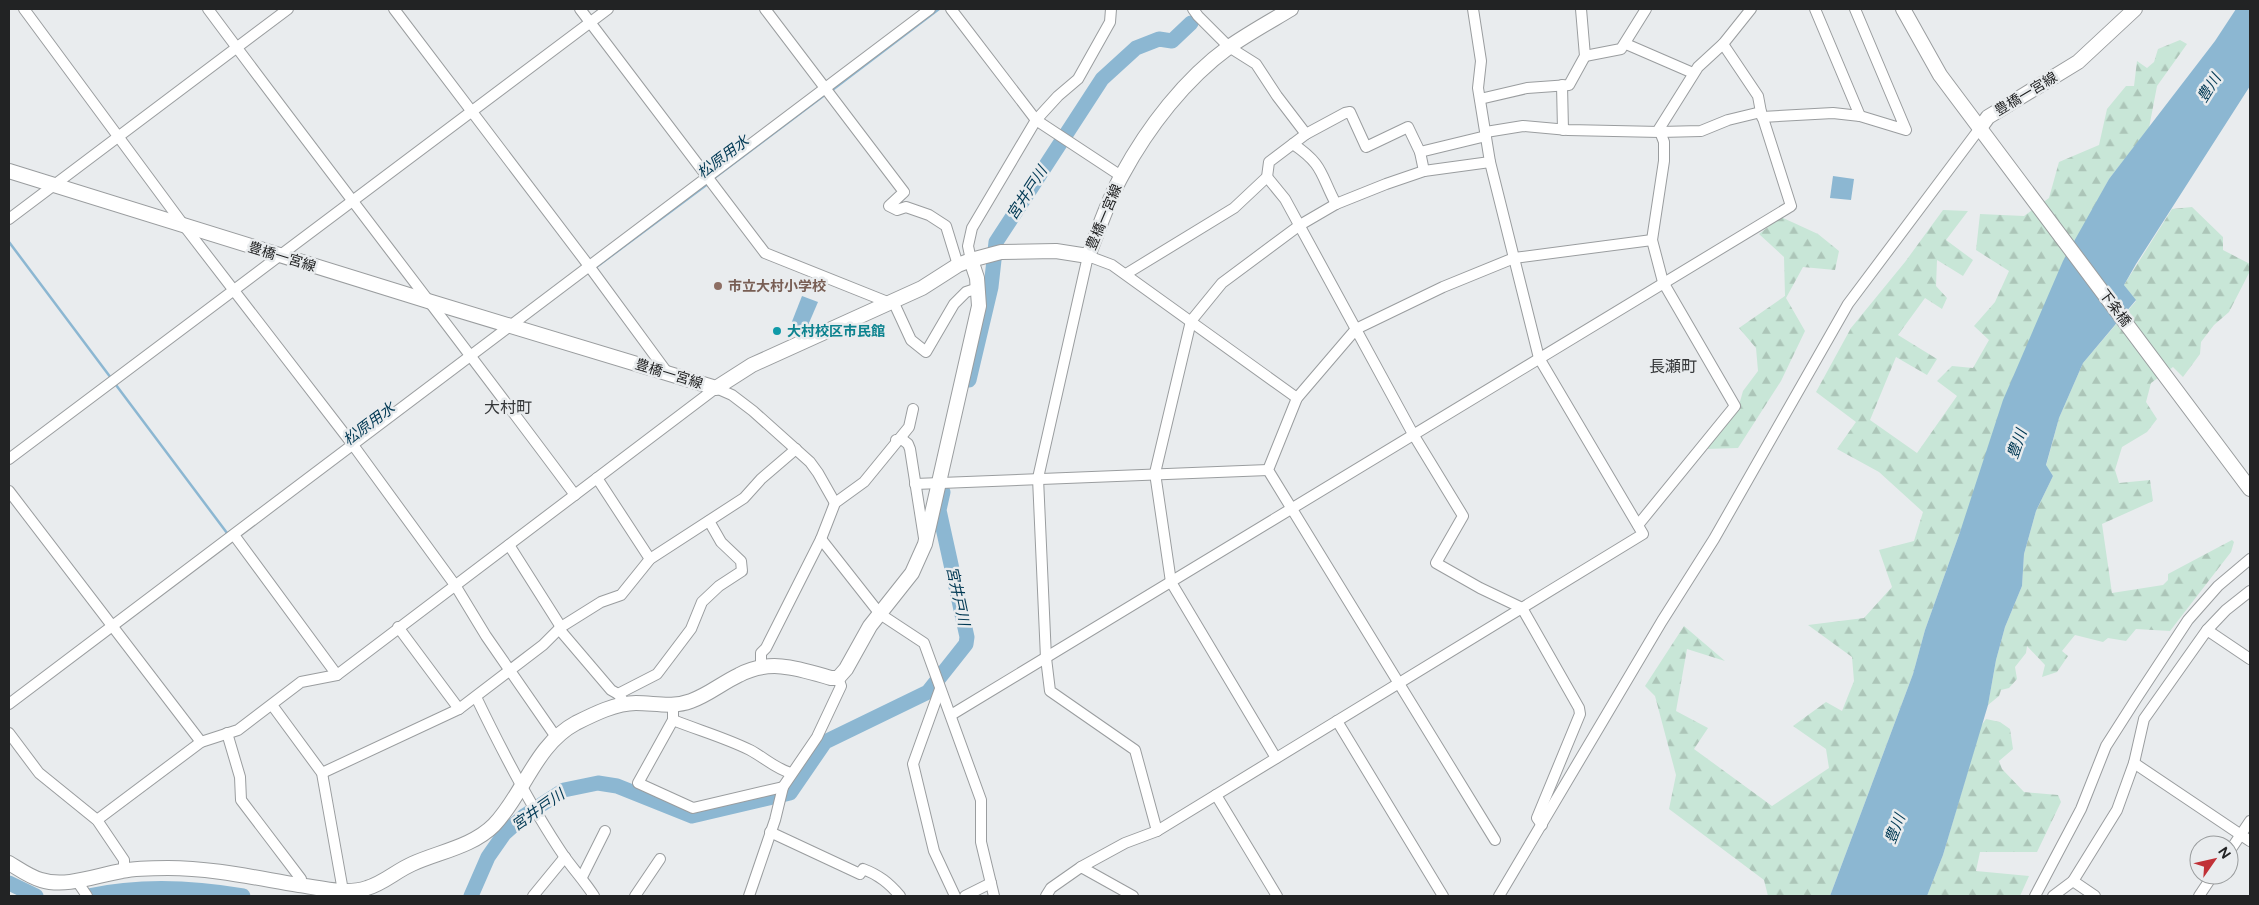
<svg xmlns="http://www.w3.org/2000/svg" width="2259" height="905" viewBox="0 0 2259 905" font-family="Figtree,'Noto Sans JP',sans-serif">
<style>
.forest{fill:url(#forest-firs)}
.water{fill:#8cb7d2}
.lines{fill:none;stroke-linecap:round;stroke-linejoin:round}
.stream{stroke:#8cb7d2;stroke-width:2.5}
.river{stroke:#8cb7d2;stroke-width:15}
.street-casing{stroke:#9a9d9f;stroke-width:12}
.secondary-casing{stroke:#9a9d9f;stroke-width:16}
.street{stroke:#fff;stroke-width:10}
.secondary{stroke:#fff;stroke-width:14}
.education-dot{fill:#8d6e63;stroke:#e9ecee;stroke-width:2}
.culture-dot{fill:#0f9aa8;stroke:#e9ecee;stroke-width:2}
.labels{text-anchor:middle;dominant-baseline:central;stroke-width:5;stroke-linejoin:round;paint-order:stroke}
.street-label{font-size:14px;fill:#222324;stroke:#e9ecee}
.education-label{font-size:14px;font-weight:bold;fill:#785e54;stroke:#e9ecee;text-anchor:start}
.culture-label{font-size:14px;font-weight:bold;fill:#0d838f;stroke:#e9ecee;text-anchor:start}
.water-label{font-size:15px;font-style:italic;fill:#003954;stroke:#e9ecee}
.quarter-label{font-size:16px;fill:#353739;stroke:#e9ecee}
</style>
<defs>
<pattern id="forest-firs" width="22" height="20" patternUnits="userSpaceOnUse" patternTransform="scale(1.25)"><rect width="22" height="20" fill="#c8e6d7"/><path d="M5 1l3.5 6h-7zM16 11l3.5 6h-7z" fill="#acc5b8"/></pattern>
</defs>
<rect width="100%" height="100%" fill="#e9ecee"/>
<g class="forest">
<path d="M 2180,40 L 2187,44 L 2157,86 L 2149,128 L 2109,179 L 2087,220 L 1960,532 L 1925,630 L 1913,674 L 1830,896 L 1768,896 L 1764,880 L 1669,809 L 1676,775 L 1655,696 L 1645,686 L 1684,626 L 1725,661 L 1687,649 L 1676,711 L 1708,728 L 1694,749 L 1772,806 L 1829,768 L 1826,749 L 1793,726 L 1826,702 L 1842,711 L 1854,681 L 1852,657 L 1808,625 L 1864,618 L 1892,587 L 1879,550 L 1914,541 L 1923,512 L 1879,472 L 1837,449 L 1856,422 L 1816,392 L 1851,328 L 1905,262 L 1943,210 L 1968,211 L 1946,240 L 1973,260 L 1963,276 L 1937,260 L 1936,286 L 1947,298 L 1942,309 L 1925,298 L 1898,335 L 1937,359 L 1927,375 L 1896,357 L 1870,420 L 1917,453 L 1957,396 L 1937,381 L 1952,366 L 1973,368 L 1989,340 L 1974,326 L 1995,302 L 2009,271 L 1976,250 L 1980,214 L 2024,216 L 2049,198 L 2059,162 L 2099,145 L 2107,109 L 2126,86 L 2134,86 L 2137,61 L 2147,68 L 2154,62 L 2158,49 Z"/>
<path d="M 2192,207 L 2223,237 L 2223,250 L 2250,264 L 2250,271 L 2229,312 L 2214,325 L 2201,342 L 2200,354 L 2183,377 L 2173,367 L 2151,383 L 2146,402 L 2157,419 L 2147,432 L 2122,447 L 2115,470 L 2119,483 L 2150,480 L 2153,501 L 2102,524 L 2112,593 L 2163,585 L 2168,580 L 2168,574 L 2232,540 L 2234,542 L 2231,552 L 2170,631 L 2136,629 L 2126,641 L 2108,638 L 2103,642 L 2075,635 L 2062,651 L 2068,656 L 2057,672 L 2042,677 L 2045,665 L 2027,646 L 2026,653 L 2015,667 L 2017,679 L 2009,688 L 2001,690 L 1999,696 L 1988,705 L 1996,660 L 2005,627 L 2022,586 L 2024,554 L 2036,511 L 2053,476 L 2046,466 L 2059,418 L 2083,363 L 2136,301 L 2124,285 L 2172,209 Z"/>
<path d="M 1781,217 L 1818,234 L 1839,251 L 1835,270 L 1803,267 L 1786,298 L 1805,331 L 1781,381 L 1738,448 L 1706,449 L 1739,405 L 1743,391 L 1758,371 L 1756,348 L 1739,328 L 1785,296 L 1784,257 L 1759,234 Z"/>
<path d="M 1986,719 L 2000,722 L 2010,729 L 2013,749 L 1999,761 L 2002,769 L 2024,792 L 2058,795 L 2061,802 L 2037,852 L 1980,852 L 1976,871 L 2029,876 L 2020,896 L 1927,896 L 1943,855 L 1981,726 Z"/>
</g>
<g class="water">
<path d="M 2236,9 L 2250,9 L 2250,86 L 2136,264 L 2124,285 L 2136,300 L 2083,363 L 2059,418 L 2046,465 L 2053,476 L 2036,511 L 2024,554 L 2022,586 L 2005,627 L 1996,660 L 1988,705 L 1943,855 L 1927,896 L 1830,896 L 1913,674 L 1925,630 L 1960,532 L 2003,400 L 2063,261 L 2109,179 L 2215,41 Z"/>
<path d="M 1833,176 L 1854,179 L 1851,200 L 1830,198 Z"/>
<path d="M 802,296 L 818,302 L 806,330 L 791,324 Z"/>
</g>
<g class="lines">
<g class="stream">
<path d="M 831,91 L 939,9"/>
<path d="M 713,179 L 826,94"/>
<path d="M 9,242 L 111,378"/>
<path d="M 595,268 L 709,183"/>
<path d="M 116,385 L 227,533"/>
</g>
<g class="river">
<path d="M 969,380 L 991,287 L 996,242 L 1102,79 L 1136,48 L 1159,39 L 1172,41 L 1191,23"/>
<path d="M 9,883 L 36,896"/>
<path d="M 88,896 C 139,885 192,887 243,896"/>
<path d="M 471,896 L 488,857 L 504,834 L 524,816 L 564,790 L 598,783 L 617,786 L 692,816 L 790,793 L 825,742 L 928,692 L 966,644 L 967,637 L 939,510 L 943,492"/>
</g>
<defs>
<g id="street">
<path d="M 24,9 L 185,227 L 353,445 L 455,585 L 486,636 L 556,737"/>
<path d="M 208,9 C 329,172 454,332 575,495"/>
<path d="M 394,9 L 589,266 L 669,375"/>
<path d="M 580,9 L 765,253 L 890,303"/>
<path d="M 765,9 L 904,192 L 889,206 L 897,210 L 906,207 L 929,215 L 946,226 L 958,265"/>
<path d="M 951,9 L 1036,120 L 1121,176"/>
<path d="M 1193,9 L 1198,16 L 1229,47 L 1256,64 L 1277,96 L 1306,134"/>
<path d="M 1815,9 L 1860,116"/>
<path d="M 1626,44 L 1693,73"/>
<path d="M 1585,56 L 1621,49 L 1646,9"/>
<path d="M 1562,85 L 1563,130"/>
<path d="M 1480,99 L 1527,88 L 1569,85 L 1585,56 L 1581,9"/>
<path d="M 1762,117 L 1833,113 L 1860,116 L 1906,130 L 1855,9"/>
<path d="M 1486,132 L 1523,126 L 1568,130 L 1660,132 L 1701,131 L 1728,120 L 1761,112"/>
<path d="M 1293,144 C 1324,165 1320,174 1336,204"/>
<path d="M 1420,152 L 1486,136"/>
<path d="M 1267,177 L 1285,199 L 1413,434 L 1463,516 L 1436,563 L 1480,588 L 1522,608 L 1579,708 L 1580,714 L 1537,818 L 1542,825"/>
<path d="M 9,219 L 288,9"/>
<path d="M 971,260 L 968,246 L 972,228 L 1036,120 L 1058,96 L 1078,79 L 1110,22 L 1111,9"/>
<path d="M 1126,274 L 1234,208 L 1267,177 L 1269,162 L 1306,134 L 1345,113 L 1350,112 L 1366,147 L 1408,127 L 1420,152 L 1424,171"/>
<path d="M 893,301 L 911,340 L 926,352 L 954,304 L 966,292 L 978,288"/>
<path d="M 896,440 L 903,440 L 908,444 L 910,449 L 924,538"/>
<path d="M 9,459 L 608,9"/>
<path d="M 597,478 L 650,559"/>
<path d="M 915,484 L 1268,470"/>
<path d="M 9,491 L 201,742"/>
<path d="M 1638,525 L 1735,406 L 1663,282 L 1652,240 L 1664,161 L 1664,142 L 1659,129 L 1698,67 L 1723,44 L 1751,9"/>
<path d="M 234,535 L 337,675"/>
<path d="M 821,539 L 880,614 L 924,643 L 981,800 L 981,842 L 994,896"/>
<path d="M 509,545 L 561,627"/>
<path d="M 398,627 L 459,709"/>
<path d="M 559,629 L 611,690 L 618,694 L 622,699"/>
<path d="M 2207,630 L 2226,610 L 2250,591"/>
<path d="M 761,666 L 761,653 L 766,648 L 821,539 L 835,503 L 864,482 L 909,427 L 913,409"/>
<path d="M 940,689 L 913,764 L 934,851 L 955,896"/>
<path d="M 618,694 L 657,674 L 691,629 L 702,602 L 719,586 L 742,571 L 741,561 L 721,542 L 709,521"/>
<path d="M 476,697 C 502,751 530,806 564,856 C 574,870 585,882 594,896"/>
<path d="M 9,704 L 930,9"/>
<path d="M 272,705 L 322,773 L 343,891"/>
<path d="M 673,705 L 673,720 L 638,783 L 693,808 L 783,787"/>
<path d="M 951,715 L 1791,206 L 1761,112 L 1758,96 L 1723,44"/>
<path d="M 673,720 C 698,730 726,738 750,750 C 765,758 776,769 791,773"/>
<path d="M 1337,721 L 1443,896"/>
<path d="M 9,733 L 39,773 L 97,820 L 124,860 L 124,871"/>
<path d="M 227,733 L 240,777 L 241,800 L 301,879 L 300,885"/>
<path d="M 1276,758 L 1171,582 L 1155,473 L 1191,321 L 1222,283 L 1300,225 L 1336,204 L 1386,184 L 1424,171 L 1490,162"/>
<path d="M 2134,763 L 2250,841"/>
<path d="M 322,773 L 459,709 L 543,645 L 561,627 L 601,602 L 621,595 L 650,559 L 744,498 L 761,479 L 796,449"/>
<path d="M 1216,795 L 1277,896"/>
<path d="M 97,820 L 201,742 L 238,730 L 301,682 L 337,675 L 716,388 L 732,395 L 753,411 L 810,462 L 818,473 L 835,503"/>
<path d="M 1157,831 L 1135,750 L 1050,691 L 1046,658 L 1038,478 L 1088,256 L 1112,265 L 1297,398"/>
<path d="M 770,832 L 860,874 L 863,869 C 879,875 889,883 900,896"/>
<path d="M 1495,840 L 1268,470 L 1297,398 L 1356,329 L 1443,287 L 1514,258 L 1652,240"/>
<path d="M 2229,852 L 2250,821"/>
<path d="M 1081,867 L 1125,843 L 1157,831 L 1643,534 L 1539,358 L 1490,162 L 1478,88 L 1481,61 L 1473,9"/>
<path d="M 582,877 L 605,831"/>
<path d="M 77,881 L 87,896"/>
<path d="M 2073,881 L 2117,810 L 2134,763 L 2144,719 L 2207,630 L 2250,659"/>
<path d="M 533,896 L 565,857"/>
<path d="M 635,896 L 660,859"/>
<path d="M 749,896 L 775,820 L 783,787 L 817,737 L 841,686 L 838,678"/>
<path d="M 965,896 L 991,883"/>
<path d="M 1046,896 L 1051,888 L 1081,867 L 1133,896"/>
<path d="M 1499,896 L 1662,621 L 1714,539 L 1848,304 L 1980,128"/>
<path d="M 2035,896 L 2081,809 L 2106,746 L 2136,699 L 2188,620 L 2218,586 L 2250,559"/>
<path d="M 2053,896 L 2073,881 L 2095,896"/>
<path d="M 2199,896 L 2213,875"/>
</g>
<g id="secondary">
<path d="M 1903,9 L 1940,75 L 2250,489"/>
<path d="M 1980,128 L 1988,117 L 2078,62 L 2135,9"/>
<path d="M 9,171 L 428,301 L 716,388 L 752,365 L 922,288 L 958,265 L 971,260 L 1001,252 L 1056,251 L 1088,256 C 1099,229 1108,200 1122,175 C 1148,127 1185,79 1229,47 C 1249,33 1271,21 1291,9"/>
<path d="M 9,863 C 19,869 30,877 41,880 C 67,888 97,875 122,871 C 137,868 153,868 168,868 C 212,868 256,878 299,885 C 321,888 346,895 367,888 C 384,883 396,871 412,864 C 438,852 472,847 494,825 C 524,794 535,745 576,723 C 594,714 616,703 636,703 C 655,703 672,708 691,701 C 708,695 722,683 739,675 C 770,658 800,669 831,678 L 838,678 L 846,669 L 870,626 L 912,573 L 925,544 L 979,306 L 977,278 L 971,260"/>
</g>
</defs>
<use href="#street" class="street-casing"/>
<use href="#secondary" class="secondary-casing"/>
<use href="#street" class="street"/>
<use href="#secondary" class="secondary"/>
</g>
<circle class="education-dot" cx="718" cy="286" r="5"/>
<circle class="culture-dot" cx="777" cy="331" r="5"/>
<g class="labels">
<g class="street-label">
<text transform="translate(2026 94) rotate(-31)">豊橋一宮線</text>
<text transform="translate(1104 217) rotate(-67)">豊橋一宮線</text>
<text transform="translate(282 257) rotate(17)">豊橋一宮線</text>
<text transform="translate(2115 308) rotate(53)">下条橋</text>
<text transform="translate(669 374) rotate(17)">豊橋一宮線</text>
</g>
<g class="education-label">
<text x="728" y="286">市立大村小学校</text>
</g>
<g class="culture-label">
<text x="787" y="331">大村校区市民館</text>
</g>
<g class="water-label">
<text transform="translate(2209 88) rotate(-58)">豊川</text>
<text transform="translate(723 157) rotate(-37)">松原用水</text>
<text transform="translate(1027 193) rotate(-57)">宮井戸川</text>
<text transform="translate(369 424) rotate(-37)">松原用水</text>
<text transform="translate(2017 444) rotate(-71)">豊川</text>
<text transform="translate(958 596) rotate(78)">宮井戸川</text>
<text transform="translate(538 810) rotate(-35)">宮井戸川</text>
<text transform="translate(1895 829) rotate(-69)">豊川</text>
</g>
<g class="quarter-label">
<text x="1673" y="366">長瀬町</text>
<text x="508" y="407">大村町</text>
</g>
</g>
<rect width="2259" height="905" fill="none" stroke="#222324" stroke-width="20"/>
<g transform="translate(2214 860) rotate(56)"><circle r="24" fill="#e9ecee" stroke="#999c9d"/>
<path d="M0-4L9 19L0 12L-9 19Z" fill="#c13137"/>
<text y="-8" font-size="14" font-weight="bold" text-anchor="middle" fill="#222324">N</text>
</g>
</svg>
